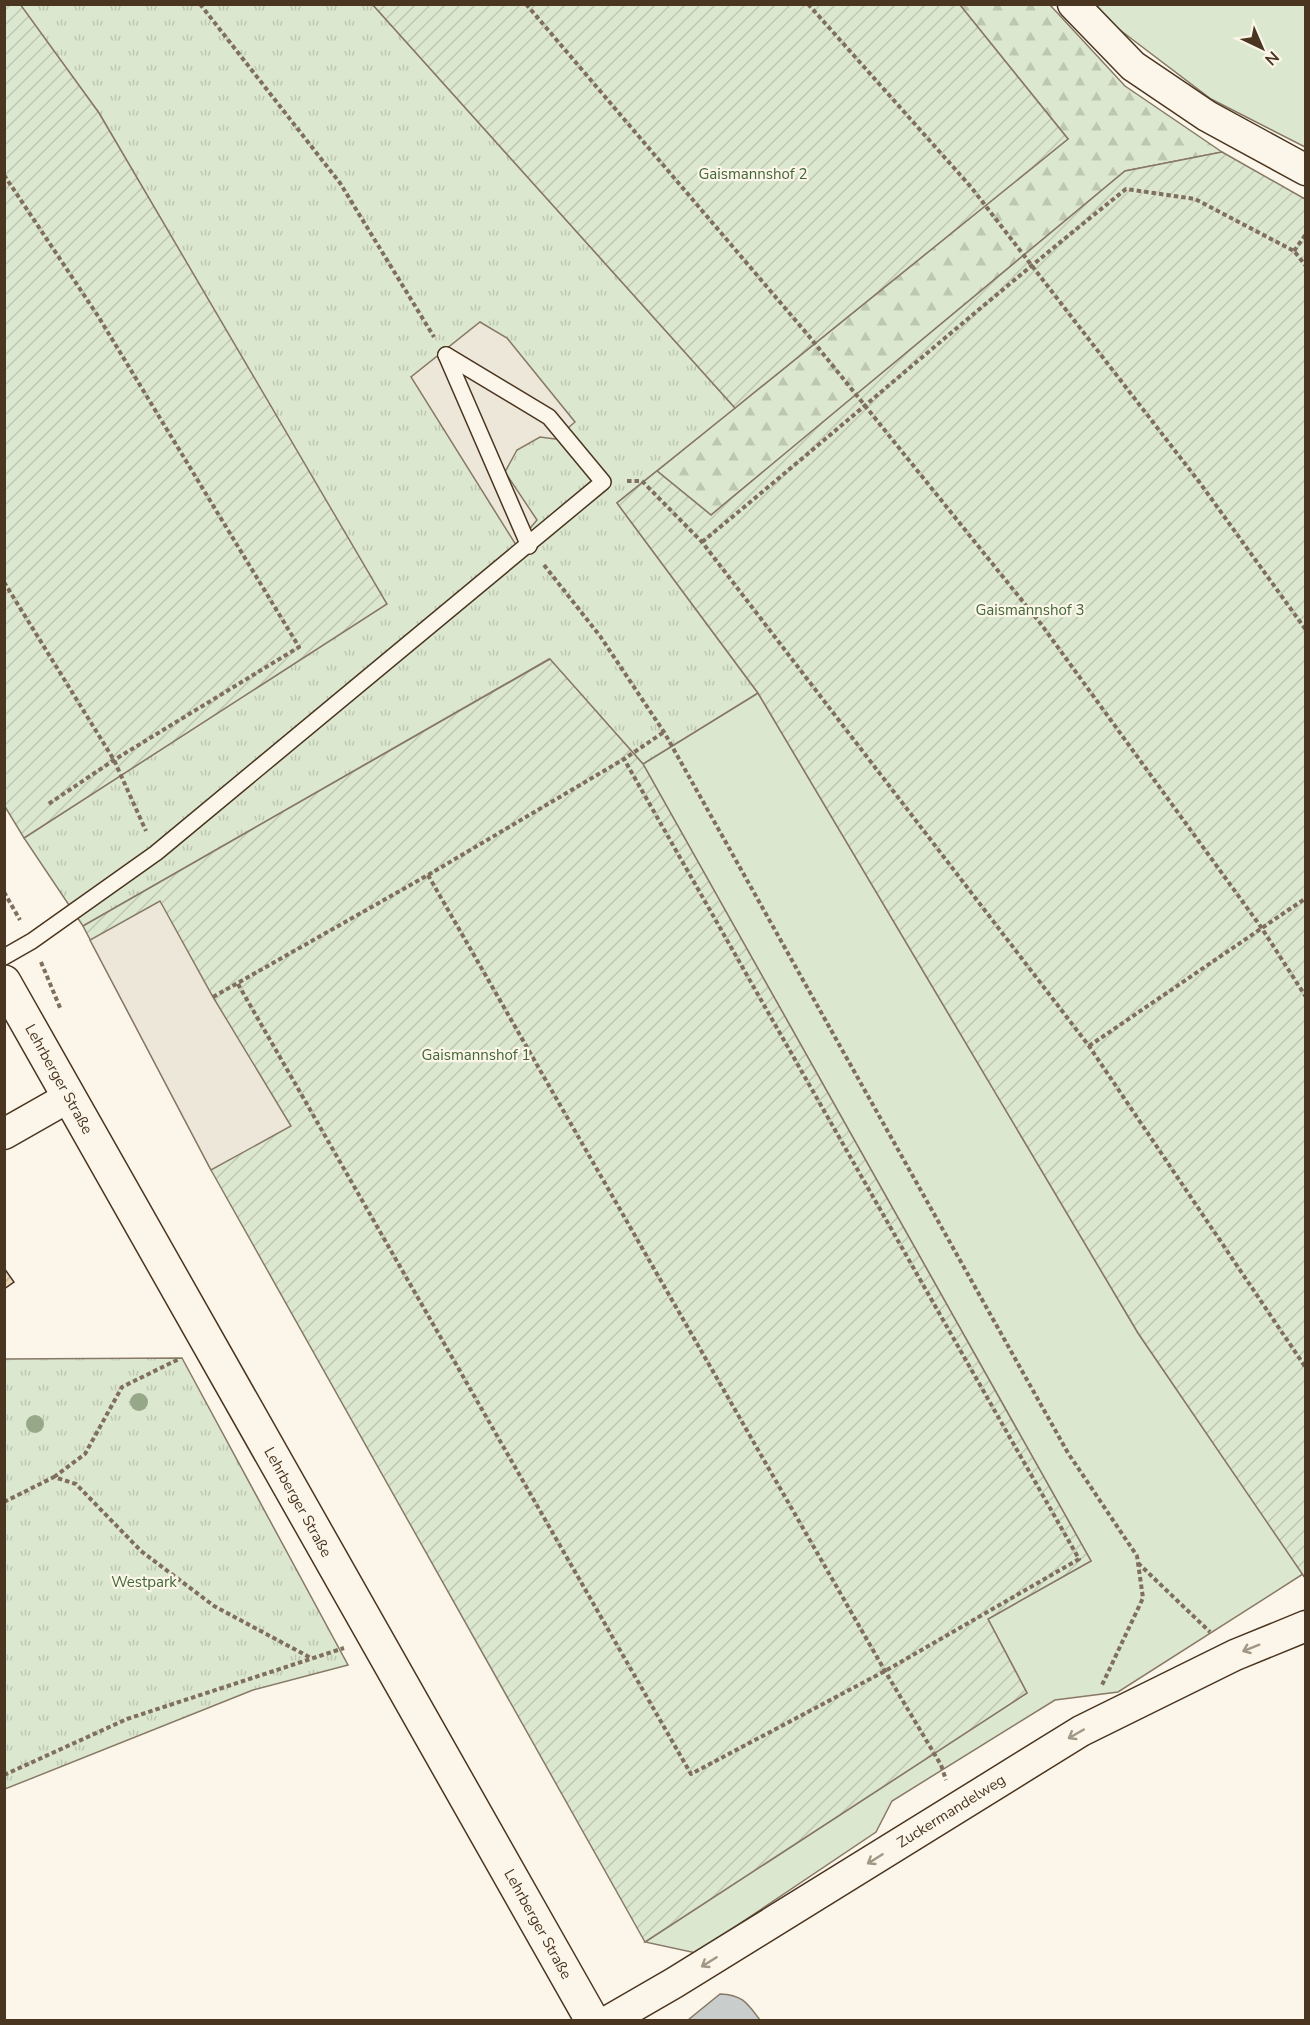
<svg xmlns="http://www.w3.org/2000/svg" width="1310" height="2025" viewBox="0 0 1310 2025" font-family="'Nunito Sans',sans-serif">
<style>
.grass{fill:#dce7d0;stroke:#887966;stroke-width:1.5}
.forest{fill:url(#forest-firs);stroke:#887966;stroke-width:1.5}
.park{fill:url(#park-tufts);stroke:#887966;stroke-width:1.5}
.garden{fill:url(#garden-furrows);stroke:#887966;stroke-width:1.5}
.parking{fill:#ede7d9;stroke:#887966;stroke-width:1.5}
.water{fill:#c9cecd;stroke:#887966;stroke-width:1.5}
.building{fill:url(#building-hatch);stroke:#4a3520;stroke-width:1.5}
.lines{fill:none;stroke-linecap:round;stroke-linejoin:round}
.lane-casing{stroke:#4a3520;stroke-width:18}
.street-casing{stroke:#4a3520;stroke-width:33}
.secondary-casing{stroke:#4a3520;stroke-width:36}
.path{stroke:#7f6f5c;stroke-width:4;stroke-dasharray:4.5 3;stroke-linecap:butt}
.lane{stroke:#fbf6e9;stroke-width:15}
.street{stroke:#fbf6e9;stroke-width:30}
.secondary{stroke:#fbf6e9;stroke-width:33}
.tree{fill:#96a887}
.oneway{stroke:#a29684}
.labels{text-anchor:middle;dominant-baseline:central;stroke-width:4.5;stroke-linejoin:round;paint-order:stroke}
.park-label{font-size:15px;fill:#436837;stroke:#fbf6e9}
.street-label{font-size:15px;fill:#4a3520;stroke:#fbf6e9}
</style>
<defs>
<pattern id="forest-firs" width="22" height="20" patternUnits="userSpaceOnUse" patternTransform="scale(1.5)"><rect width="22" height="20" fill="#dce7d0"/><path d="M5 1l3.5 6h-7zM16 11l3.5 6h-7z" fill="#bec7b2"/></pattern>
<pattern id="park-tufts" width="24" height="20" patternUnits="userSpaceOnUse" patternTransform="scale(1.5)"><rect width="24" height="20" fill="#dce7d0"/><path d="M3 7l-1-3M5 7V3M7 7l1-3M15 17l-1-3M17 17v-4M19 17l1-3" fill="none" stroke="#bec7b2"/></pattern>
<pattern id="garden-furrows" width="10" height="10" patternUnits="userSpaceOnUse" patternTransform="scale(1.5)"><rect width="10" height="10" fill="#dce7d0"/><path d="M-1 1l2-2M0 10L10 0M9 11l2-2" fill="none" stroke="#bec7b2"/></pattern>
<pattern id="building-hatch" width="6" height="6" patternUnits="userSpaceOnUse" patternTransform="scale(1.5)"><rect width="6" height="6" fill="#ecdcbc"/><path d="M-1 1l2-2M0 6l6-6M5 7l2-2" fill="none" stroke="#ccbda1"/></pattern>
</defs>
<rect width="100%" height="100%" fill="#fbf6e9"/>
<g class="grass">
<path d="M 1096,5 L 1305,5 L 1305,147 L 1211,99 L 1116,27 Z"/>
<path d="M 758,693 L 1138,1333 L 1303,1574 L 1118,1692 L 1055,1700 L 892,1801 L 876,1832 L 696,1953 L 645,1942 L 1027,1693 L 988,1619 L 1091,1561 L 643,764 Z"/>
</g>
<path class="forest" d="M 960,5 L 1050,5 L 1125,86 L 1222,152 L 1125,171 L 711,515 L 657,471 L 1068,139 Z"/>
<g class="park">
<path d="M 20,5 L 373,5 L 735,408 L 617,503 L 758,693 L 643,764 L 549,659 L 83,926 L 24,838 L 386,604 L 99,113 Z"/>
<path d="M 182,1358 L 348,1665 L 253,1690 L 5,1789 L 5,1359 Z"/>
</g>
<g class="garden">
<path d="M 20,4 L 99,113 L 387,604 L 24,838 L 4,805 L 4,5 Z"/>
<path d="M 373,5 L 960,5 L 1068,139 L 735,408 Z"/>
<path d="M 1222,152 L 1305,199 L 1305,1578 L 1138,1333 L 758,693 L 617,503 L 657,471 L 711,515 L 1125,171 Z"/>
<path d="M 550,659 L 643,764 L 1091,1561 L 988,1619 L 1027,1693 L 645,1942 L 211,1170 L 83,926 Z"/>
</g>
<g class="parking">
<path d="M 480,322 L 507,338 L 575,422 L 555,439 L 540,437 L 517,450 L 505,472 L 537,520 L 516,545 L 411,377 Z"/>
<path d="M 160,901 L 213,997 L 291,1126 L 211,1170 L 90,940 Z"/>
</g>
<path class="water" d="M 720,1994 C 743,1995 747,2003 760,2020 L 688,2020 Z"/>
<path class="building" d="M 4,1268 L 14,1282 L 4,1289 Z"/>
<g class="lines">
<defs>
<g id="lane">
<path d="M 446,355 L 529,546"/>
<path d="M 4,957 L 32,941 L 156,853 L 603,482 L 549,417 L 446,355"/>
</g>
<g id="street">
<path d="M 1073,4 L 1133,66 L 1207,116 L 1306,170"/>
<path d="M 4,1134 L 69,1097"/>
<path d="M 610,2020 L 674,1983 L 1081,1731 L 1235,1655 L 1306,1626"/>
</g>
<path id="secondary" d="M 4,982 L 592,2020"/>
</defs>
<use href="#lane" class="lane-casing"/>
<use href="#street" class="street-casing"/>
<use href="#secondary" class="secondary-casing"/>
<g class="path">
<path d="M 200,4 L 340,183 L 434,337"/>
<path d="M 526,4 L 808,335 L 1041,624 L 1261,927 L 1306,997"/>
<path d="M 808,4 L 971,187 L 1200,483 L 1306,630"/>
<path d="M 4,175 L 98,316 L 299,647 L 114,760 L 47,805"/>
<path d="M 1294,251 L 1306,234"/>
<path d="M 627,481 L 642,481 L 702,542 L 1089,1046 L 1306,1368"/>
<path d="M 702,542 C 844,425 982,304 1126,189 L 1195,199 L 1294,251 L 1306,266"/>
<path d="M 544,565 L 600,636 L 664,732 L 1068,1453 L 1137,1556 L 1143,1598 L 1102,1685"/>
<path d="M 4,582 L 114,760 L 146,831"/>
<path d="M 428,875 L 885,1671 L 941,1765 L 946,1780"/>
<path d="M 4,892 L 20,920"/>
<path d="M 41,962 L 61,1010"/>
<path d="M 238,984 L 691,1774 L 885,1671 L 1079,1559 L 624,759"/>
<path d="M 213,997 L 428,875 L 624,759 L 664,732"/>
<path d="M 1089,1046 L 1306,898"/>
<path d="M 54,1477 L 85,1454 L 122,1387 L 179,1359"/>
<path d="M 4,1502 L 54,1477 L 76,1484 L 141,1551 L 214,1606 L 311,1658"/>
<path d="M 1138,1563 L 1210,1632"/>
<path d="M 4,1775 L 127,1719 L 344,1648"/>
</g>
<use href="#lane" class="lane"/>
<use href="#street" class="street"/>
<use href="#secondary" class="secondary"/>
</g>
<g class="tree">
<circle cx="139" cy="1402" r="9"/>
<circle cx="35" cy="1424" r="9"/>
</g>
<defs><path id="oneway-shaft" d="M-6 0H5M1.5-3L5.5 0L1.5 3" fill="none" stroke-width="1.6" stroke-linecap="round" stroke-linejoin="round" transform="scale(1.5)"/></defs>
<g class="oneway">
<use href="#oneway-shaft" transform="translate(1251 1648) rotate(158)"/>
<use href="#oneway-shaft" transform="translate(1076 1734) rotate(150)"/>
<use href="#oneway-shaft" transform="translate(875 1859) rotate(148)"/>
<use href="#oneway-shaft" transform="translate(709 1962) rotate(148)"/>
</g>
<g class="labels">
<g class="park-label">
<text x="753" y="174">Gaismannshof 2</text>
<text x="1030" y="610">Gaismannshof 3</text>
<text x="476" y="1055">Gaismannshof 1</text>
<text x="144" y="1582">Westpark</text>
</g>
<g class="street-label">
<text transform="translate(59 1079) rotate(61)">Lehrberger Straße</text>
<text transform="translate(298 1502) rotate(61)">Lehrberger Straße</text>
<text transform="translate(951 1811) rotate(-32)">Zuckermandelweg</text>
<text transform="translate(538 1924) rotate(61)">Lehrberger Straße</text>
</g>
</g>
<rect width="1310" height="2025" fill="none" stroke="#4a3520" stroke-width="12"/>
<g transform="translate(1262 48) rotate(136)" stroke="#fbf6e9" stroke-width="4.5" paint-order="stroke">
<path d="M0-4.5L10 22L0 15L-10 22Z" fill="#4a3520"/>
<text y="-9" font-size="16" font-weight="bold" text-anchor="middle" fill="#4a3520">N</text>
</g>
</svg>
